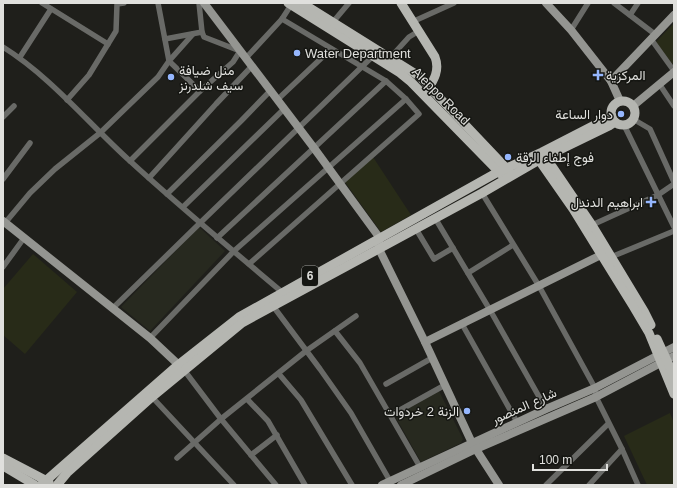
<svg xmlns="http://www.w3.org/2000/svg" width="677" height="488" viewBox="0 0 677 488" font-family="Arial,Vazirmatn,sans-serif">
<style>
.built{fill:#27291f}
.green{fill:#282b18}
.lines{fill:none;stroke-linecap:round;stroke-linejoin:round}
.street{stroke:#696a67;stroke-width:5.5}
.secondary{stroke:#949591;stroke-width:8}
.primary{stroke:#b5b6b1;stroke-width:9}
.poi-dot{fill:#95b6fd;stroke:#151612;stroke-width:1.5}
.labels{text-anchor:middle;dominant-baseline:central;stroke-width:3;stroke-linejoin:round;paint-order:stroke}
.shield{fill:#151612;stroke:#a3a3a0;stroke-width:1}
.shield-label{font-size:12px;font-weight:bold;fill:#e0e0dd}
.poi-label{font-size:13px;fill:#e0e0dd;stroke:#151612;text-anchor:start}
.street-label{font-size:13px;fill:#e0e0dd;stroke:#151612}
</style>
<rect width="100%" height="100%" fill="#1f1f1b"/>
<g class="built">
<path d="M 199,227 L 225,251 L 150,331 L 121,307 Z"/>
<path d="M 439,391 L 463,439 L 461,443 L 421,462 L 395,416 Z"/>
</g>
<g class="green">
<path d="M 674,23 L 674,63 L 672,64 L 656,42 Z"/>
<path d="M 373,157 L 411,215 L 381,232 L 345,182 Z"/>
<path d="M 33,254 L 77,292 L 25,354 L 3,335 L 3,289 Z"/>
<path d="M 670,413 L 674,423 L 674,485 L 647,485 L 624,436 Z"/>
</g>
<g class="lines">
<g class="street">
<path d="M 42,3 L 108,44"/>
<path d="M 614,3 L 656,35"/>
<path d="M 630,15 L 638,3"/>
<path d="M 333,22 L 349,3"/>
<path d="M 412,22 L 454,3"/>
<path d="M 571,30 L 588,3"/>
<path d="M 193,34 L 169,61 L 200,91"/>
<path d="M 165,39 L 202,32"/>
<path d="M 651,39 L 674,71"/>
<path d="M 3,47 C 51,77 88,123 130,161 C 179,206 231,249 282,292 L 282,294"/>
<path d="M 20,57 L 51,9"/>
<path d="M 246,58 L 282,19 L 291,5 L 291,3"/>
<path d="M 390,58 L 409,37 L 414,34"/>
<path d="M 660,85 L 674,106"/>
<path d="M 67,100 L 89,75 L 116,31 L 117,4 L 124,3"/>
<path d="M 277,100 L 331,49"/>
<path d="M 3,117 L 14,106"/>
<path d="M 633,119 L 650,129 L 674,182"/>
<path d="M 624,125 L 674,227"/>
<path d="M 130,161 L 200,91 L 233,62 L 240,51 L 204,37 L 202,32 L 199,3"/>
<path d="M 149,178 L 216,104 L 252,66"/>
<path d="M 3,179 L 30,143"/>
<path d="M 482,193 L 539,286 L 595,388 L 596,397 L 622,449 L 638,485"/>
<path d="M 167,194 L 241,121 L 271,90"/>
<path d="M 183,207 L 284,109"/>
<path d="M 435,218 L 490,310 L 546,409"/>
<path d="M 5,223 L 30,193 L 55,169 L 100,133 L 158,77 L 169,61 L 158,3"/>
<path d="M 592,225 L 658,195 L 674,184"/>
<path d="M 416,229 L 434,259 L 453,248"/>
<path d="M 217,238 L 386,81"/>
<path d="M 611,257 L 674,231"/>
<path d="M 249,264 L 419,114 L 406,99 L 386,81 L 282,19"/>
<path d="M 3,267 L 24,238"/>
<path d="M 468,273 L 513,245"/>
<path d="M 273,306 L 320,369 L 351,413 L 390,481"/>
<path d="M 113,308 L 200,223 L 373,56"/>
<path d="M 462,324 L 517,422"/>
<path d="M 335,331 L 360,363 L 420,467"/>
<path d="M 150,338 L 234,251 L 406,99"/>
<path d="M 184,370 L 221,419 L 276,485"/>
<path d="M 279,374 L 301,400 L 352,485"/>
<path d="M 386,384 L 432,358"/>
<path d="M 152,397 L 234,485"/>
<path d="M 247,399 L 268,421 L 305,485"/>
<path d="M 391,415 L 445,385"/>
<path d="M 251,455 L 277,435"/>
<path d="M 177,458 L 221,419 L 306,351 L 356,316"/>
<path d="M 546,485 L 608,424"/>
<path d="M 589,485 L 622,449"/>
</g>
<g class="secondary">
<path d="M 204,3 L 314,148 L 379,237 L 379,249 L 425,342 L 472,443 L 499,485"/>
<path d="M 546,3 L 571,30 L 611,81 L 620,101"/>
<path d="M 611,81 L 674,15"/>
<path d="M 633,106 L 674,72"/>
<path d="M 3,221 L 150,338 L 182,368"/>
<path d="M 425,342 L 601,255"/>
<path d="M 382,485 L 546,409 L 595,388 L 674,347"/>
<path d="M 401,485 L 476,449 L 596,397 L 674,356"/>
</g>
<g class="primary">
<path d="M 288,3 L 400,73 L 411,82 L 502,175"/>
<path d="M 302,3 L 419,76 L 509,171"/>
<path d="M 401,3 L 435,57 C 440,70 434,80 427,91"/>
<circle cx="623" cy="113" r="12"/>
<path d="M 543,153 L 592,225 L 644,311 L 651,325"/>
<path d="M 536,156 L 573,209 L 633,306 L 649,333 L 674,394"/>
<path d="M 657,339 L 674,376"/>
<path d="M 3,458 L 49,482"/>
<path d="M 3,466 L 35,485"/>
<path d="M 41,485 L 178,365 L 239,317 L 498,172 L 542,152 L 612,116"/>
<path d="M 57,485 L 67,473 L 152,397 L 242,323 L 482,193 L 539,160 L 609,126 L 615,122"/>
</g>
</g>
<g class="poi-dot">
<circle cx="297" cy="53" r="4"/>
<path d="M596 69h4v4h4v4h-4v4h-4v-4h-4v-4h4z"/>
<circle cx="171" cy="77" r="4"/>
<circle cx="621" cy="114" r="4"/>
<circle cx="508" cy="157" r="4"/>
<path d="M649 196h4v4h4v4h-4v4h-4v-4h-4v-4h4z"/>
<circle cx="467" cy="411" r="4"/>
</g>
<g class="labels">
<rect class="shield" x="302" y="266" width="16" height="20" rx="3"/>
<g class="shield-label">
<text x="310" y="276">6</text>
</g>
<g class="poi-label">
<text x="305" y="53">Water Department</text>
<text x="179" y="70">منل ضيافة<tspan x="179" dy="15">سيف شلدرنز</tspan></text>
<text x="606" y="75">المركزية</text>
<text x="613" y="114" text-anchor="end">دوار الساعة</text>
<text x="516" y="157">فوج إطفاء الرقة</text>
<text x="643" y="202" text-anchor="end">ابراهيم الدندل</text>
<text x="459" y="411" text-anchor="end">الزنة 2 خردوات</text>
</g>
<g class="street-label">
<text transform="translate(441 96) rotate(45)">Aleppo Road</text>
<text transform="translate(524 406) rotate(-24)">شارع المنصور</text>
</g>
</g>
<rect width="677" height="488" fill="none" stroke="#e0e0dd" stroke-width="8"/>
<path d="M533 464v6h74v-6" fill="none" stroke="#e0e0dd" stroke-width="2"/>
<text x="539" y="464" font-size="12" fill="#e0e0dd" stroke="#151612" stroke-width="3" paint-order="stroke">100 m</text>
</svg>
